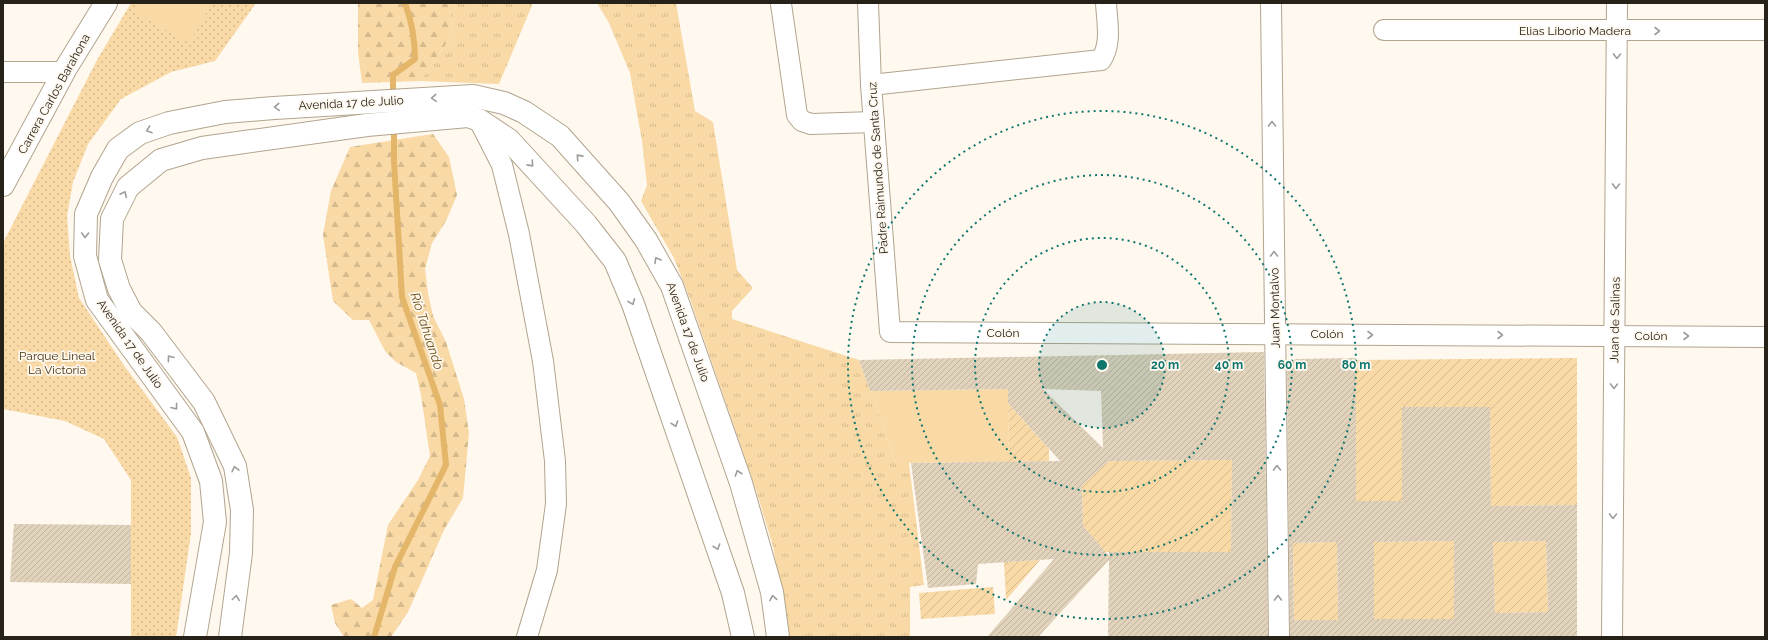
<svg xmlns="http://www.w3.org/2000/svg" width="1768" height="640" viewBox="0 0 1768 640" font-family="Raleway,sans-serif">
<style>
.grass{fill:url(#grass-tufts)}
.forest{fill:url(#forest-firs)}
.park{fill:url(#park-dots)}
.garden{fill:url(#garden-furrows)}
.pitch{fill:#f9d9a5}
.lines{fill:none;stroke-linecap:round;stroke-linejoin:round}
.stream{stroke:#e4b669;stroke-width:6}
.building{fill:url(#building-hatch);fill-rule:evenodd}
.street-casing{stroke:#b2a48e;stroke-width:22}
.secondary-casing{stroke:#b2a48e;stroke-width:24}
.street{stroke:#fff;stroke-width:20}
.secondary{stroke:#fff;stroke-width:22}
.oneway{stroke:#9e9c98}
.ring{fill:none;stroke:#0f766e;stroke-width:2;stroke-dasharray:2 4}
.labels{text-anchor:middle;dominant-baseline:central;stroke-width:3.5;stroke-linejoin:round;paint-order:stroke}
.street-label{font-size:12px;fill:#272219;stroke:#fef8ef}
.park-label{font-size:12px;fill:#483413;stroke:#fef8ef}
.water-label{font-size:13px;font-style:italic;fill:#6f5015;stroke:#fef8ef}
.centre{fill:#0f766e;stroke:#fef8ef;stroke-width:2}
.ring-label{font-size:12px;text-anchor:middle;font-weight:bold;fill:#0f766e;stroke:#fef8ef;stroke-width:3.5;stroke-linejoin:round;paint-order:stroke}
</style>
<defs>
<pattern id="grass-tufts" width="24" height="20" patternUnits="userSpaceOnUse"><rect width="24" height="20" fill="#f9d9a5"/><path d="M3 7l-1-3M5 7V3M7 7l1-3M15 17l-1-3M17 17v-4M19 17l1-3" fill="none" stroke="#d5ba8d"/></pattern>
<pattern id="forest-firs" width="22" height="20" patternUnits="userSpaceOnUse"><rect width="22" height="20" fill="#f9d9a5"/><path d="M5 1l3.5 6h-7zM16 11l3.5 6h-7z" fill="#d5ba8d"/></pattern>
<pattern id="park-dots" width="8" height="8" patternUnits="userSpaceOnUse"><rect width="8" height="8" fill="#f9d9a5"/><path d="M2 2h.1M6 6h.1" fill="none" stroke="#d5ba8d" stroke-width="1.8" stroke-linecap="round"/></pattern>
<pattern id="garden-furrows" width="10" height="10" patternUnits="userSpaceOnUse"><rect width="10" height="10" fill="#f9d9a5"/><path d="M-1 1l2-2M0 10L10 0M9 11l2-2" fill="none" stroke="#d5ba8d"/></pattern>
<pattern id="building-hatch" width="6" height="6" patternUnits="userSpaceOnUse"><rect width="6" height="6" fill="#e1d2bc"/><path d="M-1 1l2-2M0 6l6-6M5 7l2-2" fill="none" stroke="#c1b4a1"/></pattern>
</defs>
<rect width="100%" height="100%" fill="#fef8ef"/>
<g class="grass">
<path d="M 448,3 L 533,3 L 499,84 L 420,81 L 453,34 Z"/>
<path d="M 597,3 L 676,3 L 695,111 L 713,122 L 737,270 L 753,288 L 732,311 L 732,319 L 859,360 L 896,463 L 909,463 L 924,585 L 910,587 L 910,637 L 787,637 L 786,621 L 773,546 L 756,490 L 690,299 L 674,258 L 641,201 L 647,185 L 642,141 L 630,73 L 609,23 Z"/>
</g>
<g class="forest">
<path d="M 358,3 L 448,3 L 453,34 L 420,81 L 362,83 L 358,52 Z"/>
<path d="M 433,134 L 449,157 L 457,195 L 446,221 L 432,243 L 425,269 L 428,293 L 433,316 L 446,342 L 464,399 L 469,433 L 463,498 L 444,530 L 408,612 L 391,637 L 344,637 L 335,623 L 331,605 L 351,599 L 362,608 L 373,600 L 388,525 L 418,480 L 430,456 L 421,395 L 416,373 L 396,362 L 385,351 L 369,320 L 353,320 L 333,301 L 323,235 L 331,191 L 350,147 Z"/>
</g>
<path class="park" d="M 131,3 L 256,3 L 215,61 L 171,72 L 121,99 L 88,144 L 73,182 L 67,216 L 70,256 L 79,298 L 123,364 L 177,437 L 191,478 L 191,533 L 176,637 L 131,637 L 131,480 L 104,439 L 65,421 L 3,409 L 3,243 L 97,60 Z"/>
<g class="garden">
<path d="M 1577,358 L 1577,505 L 1491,506 L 1490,407 L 1402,407 L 1402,501 L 1327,501 L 1356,360 Z"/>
<path d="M 1008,403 L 1049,449 L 1049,461 L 1009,462 Z"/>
<path d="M 1232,460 L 1231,552 L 1105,552 L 1083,526 L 1082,485 L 1109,461 Z"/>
<path d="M 1454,541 L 1454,619 L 1374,619 L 1374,542 Z"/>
<path d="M 1546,541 L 1548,612 L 1495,613 L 1493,542 Z"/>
<path d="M 1337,542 L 1338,620 L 1294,620 L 1293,543 Z"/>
<path d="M 1040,560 L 1006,600 L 1004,562 Z"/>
<path d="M 993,587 L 995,614 L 921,619 L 919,593 Z"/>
</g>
<g class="pitch">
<path d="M 137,3 L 212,3 L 189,43 L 133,11 Z"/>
<path d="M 1008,389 L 1009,462 L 896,463 L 870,391 Z"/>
</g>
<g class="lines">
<g class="stream">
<path d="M 393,97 L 393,75 L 415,59 C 415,39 412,22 405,3"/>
<path d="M 374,637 L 395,567 L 446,465 L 440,405 L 402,297 L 394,161 L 394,126"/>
</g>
</g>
<g class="building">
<path d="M 1264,352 L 1268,637 L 1108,637 L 1109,560 L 1038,637 L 987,637 L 1054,559 L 978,564 L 976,584 L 928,588 L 911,463 L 1060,461 L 1008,403 L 1008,389 L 870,391 L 859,360 ZM 1043,389 L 1101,391 L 1103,448 ZM 1232,460 L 1231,552 L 1109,552 L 1109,556 L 1083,526 L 1082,485 L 1109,461 Z"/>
<path d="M 1356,358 L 1356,501 L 1402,501 L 1402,407 L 1490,407 L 1491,506 L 1577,505 L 1577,637 L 1290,637 L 1287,367 L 1293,360 L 1297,359 ZM 1454,541 L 1454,619 L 1374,619 L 1374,542 ZM 1546,541 L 1548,612 L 1495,613 L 1493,542 ZM 1337,542 L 1338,620 L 1294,620 L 1293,543 Z"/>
<path d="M 14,524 L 131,525 L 131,584 L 10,582 Z"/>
</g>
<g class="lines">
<defs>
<g id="street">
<path d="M 868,3 L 871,85 L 890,332 L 1765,337"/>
<path d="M 1271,3 L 1279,637"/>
<path d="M 781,4 L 797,115 L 802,121 L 811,124 L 874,122"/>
<path d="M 1384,30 L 1765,30"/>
<path d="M 3,72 L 64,72"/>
<path d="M 871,85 L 1101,60 C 1112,44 1107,22 1106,3"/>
<path d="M 479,120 L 502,165 L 519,234 L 543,361 L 555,461 L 556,504 L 547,570 L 527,637"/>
<path d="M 1612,637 L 1617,3"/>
</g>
<g id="secondary">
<path d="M 3,185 L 66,68 L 106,3"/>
<path d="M 195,637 L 215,522 L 211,481 L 193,432 L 97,300 L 85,256 L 86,214 L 102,177 L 118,149 L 140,133 L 169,123 L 225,112 L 274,108 L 473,96 L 504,103 L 524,112 L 560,136 L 619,202 L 646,240 L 672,286 L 741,483 L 772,592 L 778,637"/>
<path d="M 230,637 L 241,553 L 242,510 L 235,466 L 204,402 L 151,332 L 131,312 L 119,289 L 110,260 L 112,219 L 128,187 L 161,160 L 202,148 L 367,125 L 468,116 L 479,120 L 509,140 L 586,224 L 615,261 L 633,304 L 733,593 L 743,637"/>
</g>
</defs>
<use href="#street" class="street-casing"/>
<use href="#secondary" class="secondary-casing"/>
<use href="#street" class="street"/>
<use href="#secondary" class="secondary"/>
</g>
<defs><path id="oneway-chevron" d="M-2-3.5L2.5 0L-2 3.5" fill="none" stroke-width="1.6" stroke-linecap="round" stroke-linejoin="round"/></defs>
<g class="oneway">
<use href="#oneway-chevron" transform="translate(1657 31)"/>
<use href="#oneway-chevron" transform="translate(1617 56) rotate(91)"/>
<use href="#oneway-chevron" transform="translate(434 98) rotate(177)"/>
<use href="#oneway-chevron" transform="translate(277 107) rotate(176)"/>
<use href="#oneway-chevron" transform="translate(1272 124) rotate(-91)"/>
<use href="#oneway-chevron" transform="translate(149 130) rotate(161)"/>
<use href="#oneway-chevron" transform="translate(579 157) rotate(-132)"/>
<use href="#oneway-chevron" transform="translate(531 164) rotate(48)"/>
<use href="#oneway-chevron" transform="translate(1616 186) rotate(91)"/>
<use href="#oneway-chevron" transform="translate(124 194) rotate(-64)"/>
<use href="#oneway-chevron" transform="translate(85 235) rotate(92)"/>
<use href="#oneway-chevron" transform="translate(1274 254) rotate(-91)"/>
<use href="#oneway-chevron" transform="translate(657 260) rotate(-120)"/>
<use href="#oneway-chevron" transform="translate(632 302) rotate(68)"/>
<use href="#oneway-chevron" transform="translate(1370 335)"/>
<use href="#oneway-chevron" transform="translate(1500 335)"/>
<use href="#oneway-chevron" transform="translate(1686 336)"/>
<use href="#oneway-chevron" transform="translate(170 358) rotate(-127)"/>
<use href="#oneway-chevron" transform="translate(1614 386) rotate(91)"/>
<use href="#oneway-chevron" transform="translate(175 407) rotate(53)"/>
<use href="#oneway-chevron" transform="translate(675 424) rotate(71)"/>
<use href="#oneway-chevron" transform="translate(1277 468) rotate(-91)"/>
<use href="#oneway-chevron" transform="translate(235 469) rotate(-103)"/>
<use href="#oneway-chevron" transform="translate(738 473) rotate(-109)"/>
<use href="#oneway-chevron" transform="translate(1613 516) rotate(91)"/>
<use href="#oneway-chevron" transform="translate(717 547) rotate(71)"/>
<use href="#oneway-chevron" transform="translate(236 598) rotate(-82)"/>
<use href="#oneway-chevron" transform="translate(773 598) rotate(-99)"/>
<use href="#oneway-chevron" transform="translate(1278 598) rotate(-91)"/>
</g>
<circle cx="1102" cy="365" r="63" fill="#0f766e" fill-opacity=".12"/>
<g class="ring">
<circle cx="1102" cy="365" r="63"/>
<circle cx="1102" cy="365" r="127"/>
<circle cx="1102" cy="365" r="190"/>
<circle cx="1102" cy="365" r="254"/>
</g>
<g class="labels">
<g class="street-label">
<text x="1575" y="31">Elias Liborio Madera</text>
<text transform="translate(54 94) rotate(-61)">Carrera Carlos Barahona</text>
<text transform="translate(351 103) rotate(-3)">Avenida 17 de Julio</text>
<text transform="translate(878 168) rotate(-94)">Padre Raimundo de Santa Cruz</text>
<text transform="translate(1275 308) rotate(-91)">Juan Montalvo</text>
<text transform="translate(1615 320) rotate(-89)">Juan de Salinas</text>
<text transform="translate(688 332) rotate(70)">Avenida 17 de Julio</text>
<text x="1003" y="333">Colón</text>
<text x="1327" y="334">Colón</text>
<text x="1651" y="336">Colón</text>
<text transform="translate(130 344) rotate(55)">Avenida 17 de Julio</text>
</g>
<g class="park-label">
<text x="57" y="356">Parque Lineal<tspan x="57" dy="14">La Victoria</tspan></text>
</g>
<g class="water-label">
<text transform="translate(427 331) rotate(72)">Río Tahuando</text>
</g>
</g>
<circle cx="1102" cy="365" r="6" class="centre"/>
<g class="ring-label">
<text x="1165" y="369">20 m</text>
<text x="1229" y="369">40 m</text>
<text x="1292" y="369">60 m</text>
<text x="1356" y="369">80 m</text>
</g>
<rect width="1768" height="640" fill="none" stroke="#272219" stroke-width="8"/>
</svg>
